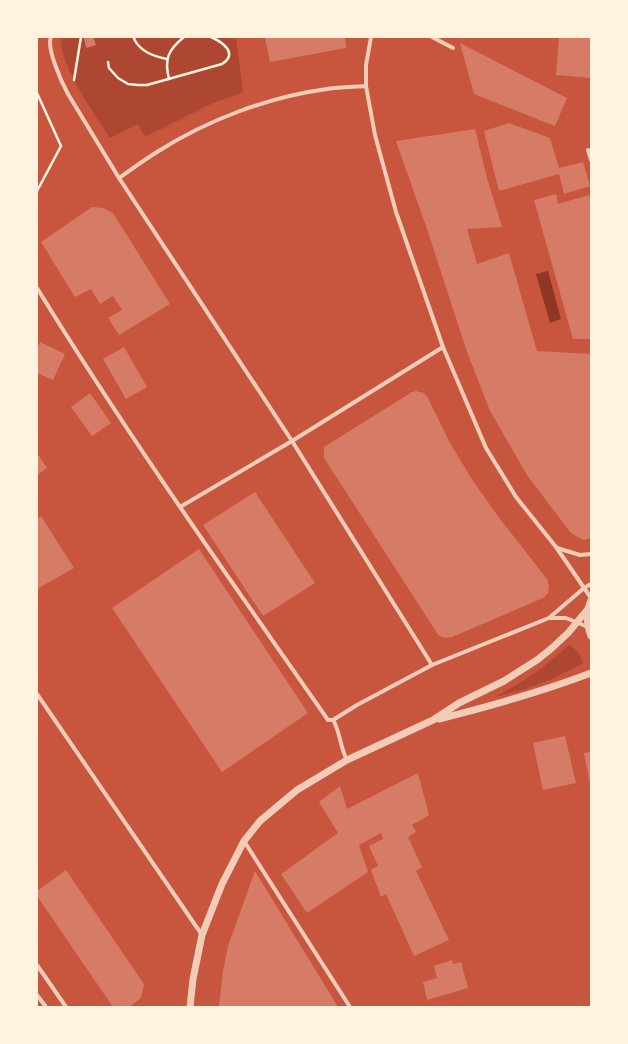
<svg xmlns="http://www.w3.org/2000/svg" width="628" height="1044" viewBox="0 0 628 1044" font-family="'Nunito Sans',sans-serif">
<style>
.green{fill:#ae4732}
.water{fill:#8f3625}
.building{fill:#d67c66}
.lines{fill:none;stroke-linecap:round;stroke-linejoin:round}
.path{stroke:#fff3e0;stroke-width:2.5}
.minor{stroke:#f1ccb7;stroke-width:4}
.tertiary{stroke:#f1ccb7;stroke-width:7}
</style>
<rect width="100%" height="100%" fill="#c8553d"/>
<g class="green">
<path d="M 62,37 L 236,37 L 243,92 L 211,104 L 145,137 L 138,124 L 110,138 C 97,117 56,61 62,37 Z"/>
<path d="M 569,645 C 575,647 581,656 583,662 L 581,664 L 552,679 L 525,689 L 495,697 L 518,684 L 542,668 Z"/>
</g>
<path class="water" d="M 548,271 L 561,319 L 550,323 L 536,274 Z"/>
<g class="building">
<path d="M 87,37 L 93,37 L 96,45 L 86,48 L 84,38 Z"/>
<path d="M 265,37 L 345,37 L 346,48 L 270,62 Z"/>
<path d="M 559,37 L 591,37 L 591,78 L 556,75 Z"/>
<path d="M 460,43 L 567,98 L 555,126 L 474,94 Z"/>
<path d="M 509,123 L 550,138 L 559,168 L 583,162 L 590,186 L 564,194 L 559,174 L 499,191 L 484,131 Z"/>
<path d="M 475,129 L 487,178 L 502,227 L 467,229 L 477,264 L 509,253 L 537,351 L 591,354 L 591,538 L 584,540 L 576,536 L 570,532 L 527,475 L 490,411 L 467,352 L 428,232 L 396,141 Z"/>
<path d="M 556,194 L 558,204 L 589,195 L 591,201 L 591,339 L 573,339 L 534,200 Z"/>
<path d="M 92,207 L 103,208 L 113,213 L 170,304 L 119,335 L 108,318 L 122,310 L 113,296 L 100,304 L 91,289 L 75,297 L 41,242 Z"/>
<path d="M 40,342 L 65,354 L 53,380 L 37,373 L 37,350 Z"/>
<path d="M 124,347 L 147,387 L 126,399 L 103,359 Z"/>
<path d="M 416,391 L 424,393 L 427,396 L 450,443 L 473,481 L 500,519 L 547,579 L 549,586 L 548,593 L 543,598 L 452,637 L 445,638 L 439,636 L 324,458 L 324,447 L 412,392 Z"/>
<path d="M 90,393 L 111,423 L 92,436 L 71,407 Z"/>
<path d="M 37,453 L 47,468 L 37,475 Z"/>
<path d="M 255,492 L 315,583 L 263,616 L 203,525 Z"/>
<path d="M 41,516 L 74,568 L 37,589 L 37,518 Z"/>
<path d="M 199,549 L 308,713 L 222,772 L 112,608 Z"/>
<path d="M 565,736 L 576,783 L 543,790 L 533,743 Z"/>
<path d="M 591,752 L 591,784 L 590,784 L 584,753 Z"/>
<path d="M 418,773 L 429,815 L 412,825 L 416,832 L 408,837 L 422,867 L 416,871 L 449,940 L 414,956 L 386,894 L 381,897 L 371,870 L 378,866 L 369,846 L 383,839 L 381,833 L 359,845 L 368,872 L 307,913 L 281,874 L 338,833 L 319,802 L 340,786 L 347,809 Z"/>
<path d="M 66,870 L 144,984 L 141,998 L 129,1007 L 113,1007 L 37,896 L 37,891 Z"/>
<path d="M 255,871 L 338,1007 L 219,1007 L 223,971 L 228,946 Z"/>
<path d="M 452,960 L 453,964 L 461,962 L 468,988 L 427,1000 L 423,982 L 437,978 L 434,966 Z"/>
</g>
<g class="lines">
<g class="path">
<path d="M 135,37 L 134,39 C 141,52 153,56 167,59"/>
<path d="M 108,62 L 109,68 L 118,78 L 128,84 L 138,85 L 147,85 L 222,64 C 239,53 222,42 211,37"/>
<path d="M 169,79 C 164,59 168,50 184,37"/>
<path d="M 74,80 L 81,37"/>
<path d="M 37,93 L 61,146 L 37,191"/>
</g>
<g class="minor">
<path d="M 51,37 C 46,48 62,83 68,94 L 119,178 L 292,441 L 432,665"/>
<path d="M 371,37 L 366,65 L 366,86 L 375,135 L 396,212 L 443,347 L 486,448 L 516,497 L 556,547 L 591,598"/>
<path d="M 432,37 L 453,48"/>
<path d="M 588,150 L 591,160"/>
<path d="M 119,178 C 132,169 144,160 157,152 C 207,120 268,97 327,89 C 340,87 353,87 366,86"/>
<path d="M 37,288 C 128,436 229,578 328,720 L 333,720 C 340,731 340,747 347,760"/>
<path d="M 180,507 L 292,441 L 443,347"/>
<path d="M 557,548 L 580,555 L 591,554"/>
<path d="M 550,618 L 566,618 L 588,627"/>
<path d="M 37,694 L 202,935"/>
<path d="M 333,720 L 357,705 L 432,665 L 549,618 L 584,588 L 591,584"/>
<path d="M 244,841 L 350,1007"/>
<path d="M 37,965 L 66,1007"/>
<path d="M 37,995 L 46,1007"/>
</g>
<g class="tertiary">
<path d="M 591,600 C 586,612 586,623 591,636"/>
<path d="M 439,719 C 491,706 541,692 591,673"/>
<path d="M 190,1007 L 193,979 L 202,935 L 222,884 L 244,841 L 260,821 L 297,790 L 347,760 L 433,720 L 459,703 L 504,681 L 537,660 L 552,648 L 568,633 L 588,609"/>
</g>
</g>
<rect width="628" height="1044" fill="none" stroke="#fff3e0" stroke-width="76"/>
</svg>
